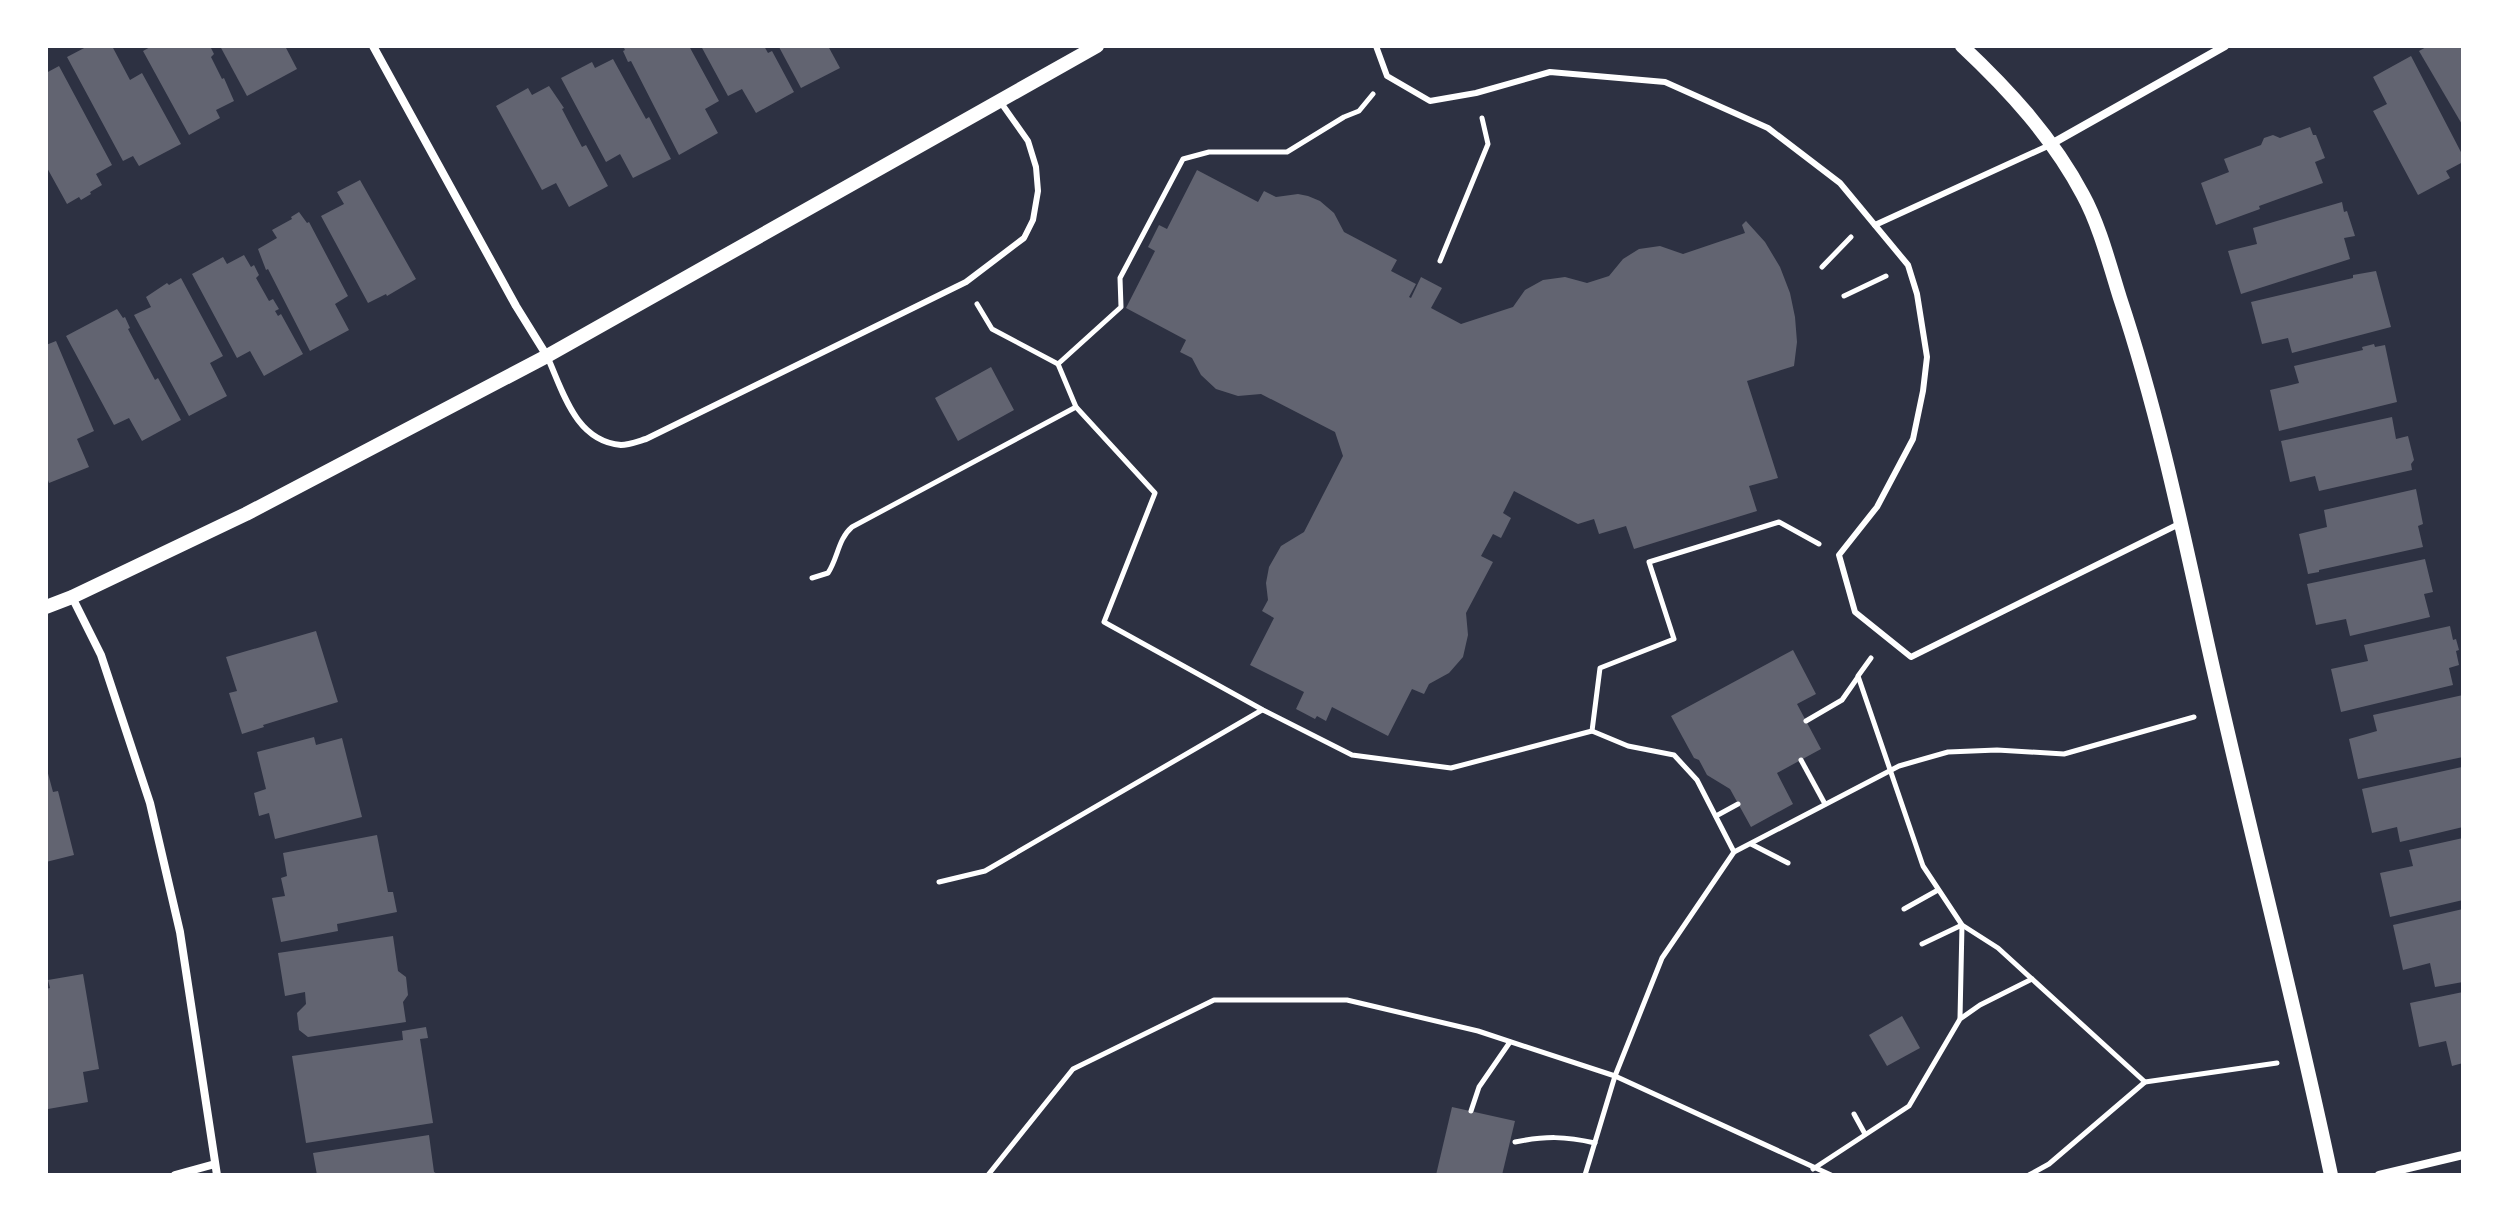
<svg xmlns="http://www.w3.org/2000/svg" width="2509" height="1221" viewBox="0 0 2509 1221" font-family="'Archivo Narrow',sans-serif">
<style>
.building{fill:#626471}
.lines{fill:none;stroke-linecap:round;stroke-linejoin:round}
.path{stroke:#fff;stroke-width:5}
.service{stroke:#fff;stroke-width:6}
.minor{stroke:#fff;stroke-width:8}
.tertiary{stroke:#fff;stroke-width:14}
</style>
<rect width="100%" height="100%" fill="#2d3142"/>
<g class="building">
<path d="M 88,46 L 112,46 L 130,80 L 142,73 L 181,144 L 139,166 L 133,156 L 123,161 L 67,57 Z"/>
<path d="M 152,46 L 205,46 L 206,48 L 210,46 L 214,54 L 211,57 L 222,79 L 224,78 L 234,101 L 216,110 L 220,118 L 189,135 L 143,51 Z"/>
<path d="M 220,46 L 285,46 L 297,69 L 247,96 Z"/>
<path d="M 623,46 L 689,46 L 719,101 L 705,109 L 718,133 L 679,155 L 631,61 L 628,62 L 623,51 L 625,50 Z"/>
<path d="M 701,46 L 764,46 L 768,53 L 772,51 L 794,92 L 756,113 L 742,89 L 728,96 Z"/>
<path d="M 782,46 L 828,46 L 840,68 L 801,88 L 779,47 Z"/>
<path d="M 2428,46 L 2463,46 L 2463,126 L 2419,51 Z"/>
<path d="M 2411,56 L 2463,156 L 2463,162 L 2446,171 L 2450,178 L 2418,195 L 2373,111 L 2387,104 L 2373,77 Z"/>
<path d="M 613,59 L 646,119 L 649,117 L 671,159 L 633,178 L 620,154 L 606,162 L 561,78 L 592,62 L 595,68 Z"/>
<path d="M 59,66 L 112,165 L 96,174 L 102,185 L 90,192 L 91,194 L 81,200 L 79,197 L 67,204 L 46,166 L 46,73 Z"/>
<path d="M 549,86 L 564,108 L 562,109 L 582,147 L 586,145 L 608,186 L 569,207 L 556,183 L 542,190 L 496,106 L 528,88 L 532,95 Z"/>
<path d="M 2310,127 L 2313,135 L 2316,135 L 2325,158 L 2315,162 L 2323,183 L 2259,206 L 2260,209 L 2216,225 L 2201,183 L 2229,172 L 2224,159 L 2261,145 L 2264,138 L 2273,135 L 2280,138 Z"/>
<path d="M 1197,170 L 1258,202 L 1264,191 L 1276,197 L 1298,194 L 1308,196 L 1320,201 L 1334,213 L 1344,232 L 1397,260 L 1391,271 L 1416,284 L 1409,297 L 1411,298 L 1421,277 L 1442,288 L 1431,308 L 1461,324 L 1513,307 L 1525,290 L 1543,280 L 1565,277 L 1587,283 L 1609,276 L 1623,259 L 1639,249 L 1660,246 L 1683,254 L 1745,233 L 1742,225 L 1746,221 L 1765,242 L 1780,267 L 1790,293 L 1795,317 L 1797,342 L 1794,366 L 1747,381 L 1778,478 L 1749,486 L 1757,511 L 1634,549 L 1626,526 L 1599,534 L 1594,519 L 1578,524 L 1514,491 L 1503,513 L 1511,518 L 1501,538 L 1493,534 L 1481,556 L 1493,562 L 1466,613 L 1468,635 L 1463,657 L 1449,673 L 1429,684 L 1424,694 L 1412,689 L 1388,736 L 1332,707 L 1326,721 L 1317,716 L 1315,719 L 1296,709 L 1304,692 L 1250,665 L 1274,618 L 1262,611 L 1268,600 L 1266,583 L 1269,567 L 1281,546 L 1304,532 L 1343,456 L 1335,432 L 1261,394 L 1238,396 L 1216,389 L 1201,375 L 1192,358 L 1180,352 L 1186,340 L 1126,308 L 1155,251 L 1148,247 L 1159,225 L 1167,229 Z"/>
<path d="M 360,180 L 416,279 L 387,296 L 386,294 L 368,303 L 321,216 L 344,204 L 337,192 Z"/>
<path d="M 2342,202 L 2344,212 L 2347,211 L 2355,236 L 2344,238 L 2350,259 L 2241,294 L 2228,251 L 2257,244 L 2253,228 Z"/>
<path d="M 299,212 L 307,223 L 309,222 L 348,296 L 335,304 L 349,330 L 310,351 L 268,269 L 266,270 L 258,249 L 277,238 L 272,230 L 292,219 L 291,217 Z"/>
<path d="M 244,255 L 251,267 L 254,265 L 259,275 L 256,278 L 269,301 L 273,299 L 279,309 L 275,311 L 278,316 L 281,314 L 303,354 L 264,376 L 250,351 L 237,358 L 192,274 L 223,257 L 227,264 Z"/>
<path d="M 2376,271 L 2391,327 L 2292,353 L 2288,338 L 2262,344 L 2251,302 L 2353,278 L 2353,275 Z"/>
<path d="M 181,278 L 223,356 L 210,363 L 227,396 L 189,416 L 134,315 L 151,307 L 146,297 L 167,283 L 169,285 Z"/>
<path d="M 117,309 L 123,318 L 125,317 L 130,328 L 128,329 L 155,380 L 158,378 L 181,420 L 142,441 L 129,418 L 114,425 L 66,336 Z"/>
<path d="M 56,341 L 94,431 L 77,439 L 89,467 L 49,483 L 46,474 L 46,345 Z"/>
<path d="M 2374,344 L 2375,347 L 2385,345 L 2397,402 L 2279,431 L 2270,390 L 2299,383 L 2294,366 L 2363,350 L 2362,347 Z"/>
<path d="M 991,367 L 1014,410 L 958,441 L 935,398 Z"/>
<path d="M 2392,417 L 2396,439 L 2408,436 L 2414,460 L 2411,464 L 2412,470 L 2319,491 L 2315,476 L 2290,482 L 2281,441 Z"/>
<path d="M 2416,489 L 2423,524 L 2418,526 L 2423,547 L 2319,570 L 2319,572 L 2308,574 L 2299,534 L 2327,527 L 2324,510 Z"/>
<path d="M 2425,559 L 2433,592 L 2424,594 L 2430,617 L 2350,636 L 2346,619 L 2316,625 L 2307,584 Z"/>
<path d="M 2450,626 L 2453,640 L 2456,639 L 2459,650 L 2456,651 L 2459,665 L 2449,668 L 2453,685 L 2341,712 L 2331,669 L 2368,661 L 2364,645 Z"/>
<path d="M 316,631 L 338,702 L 263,725 L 264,727 L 242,734 L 229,693 L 237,691 L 226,657 Z"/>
<path d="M 1793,650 L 1816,694 L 1797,704 L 1821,749 L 1777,773 L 1793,804 L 1751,827 L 1730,789 L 1707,775 L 1699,760 L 1694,758 L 1671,716 Z"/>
<path d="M 2463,695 L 2463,757 L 2358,779 L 2349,739 L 2377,731 L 2373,715 Z"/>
<path d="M 314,737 L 316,745 L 342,738 L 362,817 L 275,839 L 269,813 L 259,816 L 254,793 L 266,789 L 257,752 Z"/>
<path d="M 46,766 L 53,792 L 58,791 L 74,855 L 46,862 Z"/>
<path d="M 2462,767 L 2463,827 L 2400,842 L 2397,827 L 2372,833 L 2362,789 Z"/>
<path d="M 377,835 L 388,892 L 393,892 L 397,912 L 337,924 L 338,931 L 281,942 L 272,898 L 285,896 L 281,878 L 287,876 L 283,853 Z"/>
<path d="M 2463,838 L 2463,900 L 2390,917 L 2380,873 L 2413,866 L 2409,850 Z"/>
<path d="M 2463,909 L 2463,982 L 2435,987 L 2430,963 L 2403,970 L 2393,925 Z"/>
<path d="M 393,936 L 398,971 L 406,977 L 408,995 L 403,1002 L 406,1022 L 308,1037 L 299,1030 L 297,1013 L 306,1004 L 305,992 L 285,996 L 278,953 Z"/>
<path d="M 83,974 L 99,1069 L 83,1072 L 88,1102 L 48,1109 L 46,1096 L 46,989 L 50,988 L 48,980 Z"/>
<path d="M 2463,992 L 2463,1063 L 2452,1066 L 2446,1041 L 2419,1047 L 2410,1003 Z"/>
<path d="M 1902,1016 L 1920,1048 L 1887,1066 L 1869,1035 Z"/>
<path d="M 426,1027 L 428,1038 L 420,1039 L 433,1123 L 306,1143 L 292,1056 L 403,1040 L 402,1031 Z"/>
<path d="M 1452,1107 L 1515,1121 L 1502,1175 L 1436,1175 Z"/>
<path d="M 429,1135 L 434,1172 L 439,1175 L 317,1175 L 313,1153 Z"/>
</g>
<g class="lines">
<g class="path">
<path d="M 1440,261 L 1488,144 L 1482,118"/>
<path d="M 1822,267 L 1851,237"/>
<path d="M 1844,296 L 1886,276"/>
<path d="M 977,304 L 992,329 L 1058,364 L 1121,307 L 1120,278 L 1183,159 L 1209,152 L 1287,152 L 1344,117 L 1359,111 L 1373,94"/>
<path d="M 1058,364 L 1076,407 L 1155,493 L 1104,622 L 1263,710 L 1352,755 L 1451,768 L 1592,731 L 1600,668 L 1674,639 L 1649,562 L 1779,522 L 1819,544"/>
<path d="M 812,578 L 828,573 C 838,558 838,539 852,527 L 1076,407"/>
<path d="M 1871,658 L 1858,676 L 1923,866 L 1962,925 L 1998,948 L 2145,1082"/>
<path d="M 1806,721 L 1842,700 L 1858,677"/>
<path d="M 1592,731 L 1628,746 L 1674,755 L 1697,780 L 1734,852"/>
<path d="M 1801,760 L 1825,804"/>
<path d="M 1716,816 L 1738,804"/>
<path d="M 1751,844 L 1788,863"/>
<path d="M 939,882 L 985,871 L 1262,710"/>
<path d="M 1904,909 L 1938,890"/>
<path d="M 1922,944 L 1962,925 L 1960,1018"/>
<path d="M 1471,1111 L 1479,1087 L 1510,1042"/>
<path d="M 1854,1114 L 1865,1134"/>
<path d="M 1515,1142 C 1545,1136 1565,1136 1595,1143"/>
<path d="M 1813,1169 L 1909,1106 L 1960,1019 L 1980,1005 L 2032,979"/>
<path d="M 988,1175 L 1073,1069 L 1214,1000 L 1347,1000 L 1478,1031 L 1615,1076 L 1831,1175"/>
<path d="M 1585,1175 L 1615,1076 L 1662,958 L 1734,852 L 1899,766 L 1948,752 L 1997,750 L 2064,754 L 2194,717"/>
<path d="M 2029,1175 L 2049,1164 L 2145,1082 L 2277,1063"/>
</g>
<g class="service">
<path d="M 1376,46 L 1387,76 L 1430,101 L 1476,93 L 1550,72 L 1665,82 L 1768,128 L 1840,183 L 1908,265 L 1917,294 L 1927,357 L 1923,391 L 1913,439 L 1877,507 L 1839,555 L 1855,612 L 1911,657 L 2179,524"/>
<path d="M 1875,225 L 2050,145"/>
<path d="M 547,356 C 563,391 575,441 621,445 C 628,445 639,441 646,439 L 966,282 L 1024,238 L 1033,220 L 1038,191 L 1036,167 L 1028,141 L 999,100"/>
</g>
<g class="minor">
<path d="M 373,46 L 516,306 L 547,356"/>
<path d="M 2053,143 L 2225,46"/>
<path d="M 72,597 L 101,655 L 150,803 L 180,932 L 217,1175"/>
<path d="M 175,1175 L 215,1164"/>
<path d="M 2379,1175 L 2463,1155"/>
</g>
<g class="tertiary">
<path d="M 1962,46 C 2009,90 2053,138 2083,195 C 2099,224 2110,266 2120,298 C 2158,412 2183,532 2209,650 C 2248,825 2294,999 2331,1175"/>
<path d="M 46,607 L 72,597 L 246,514 L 547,356 L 1097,46"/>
</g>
</g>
<rect width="2509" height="1221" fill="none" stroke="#ffffff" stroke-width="96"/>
</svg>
